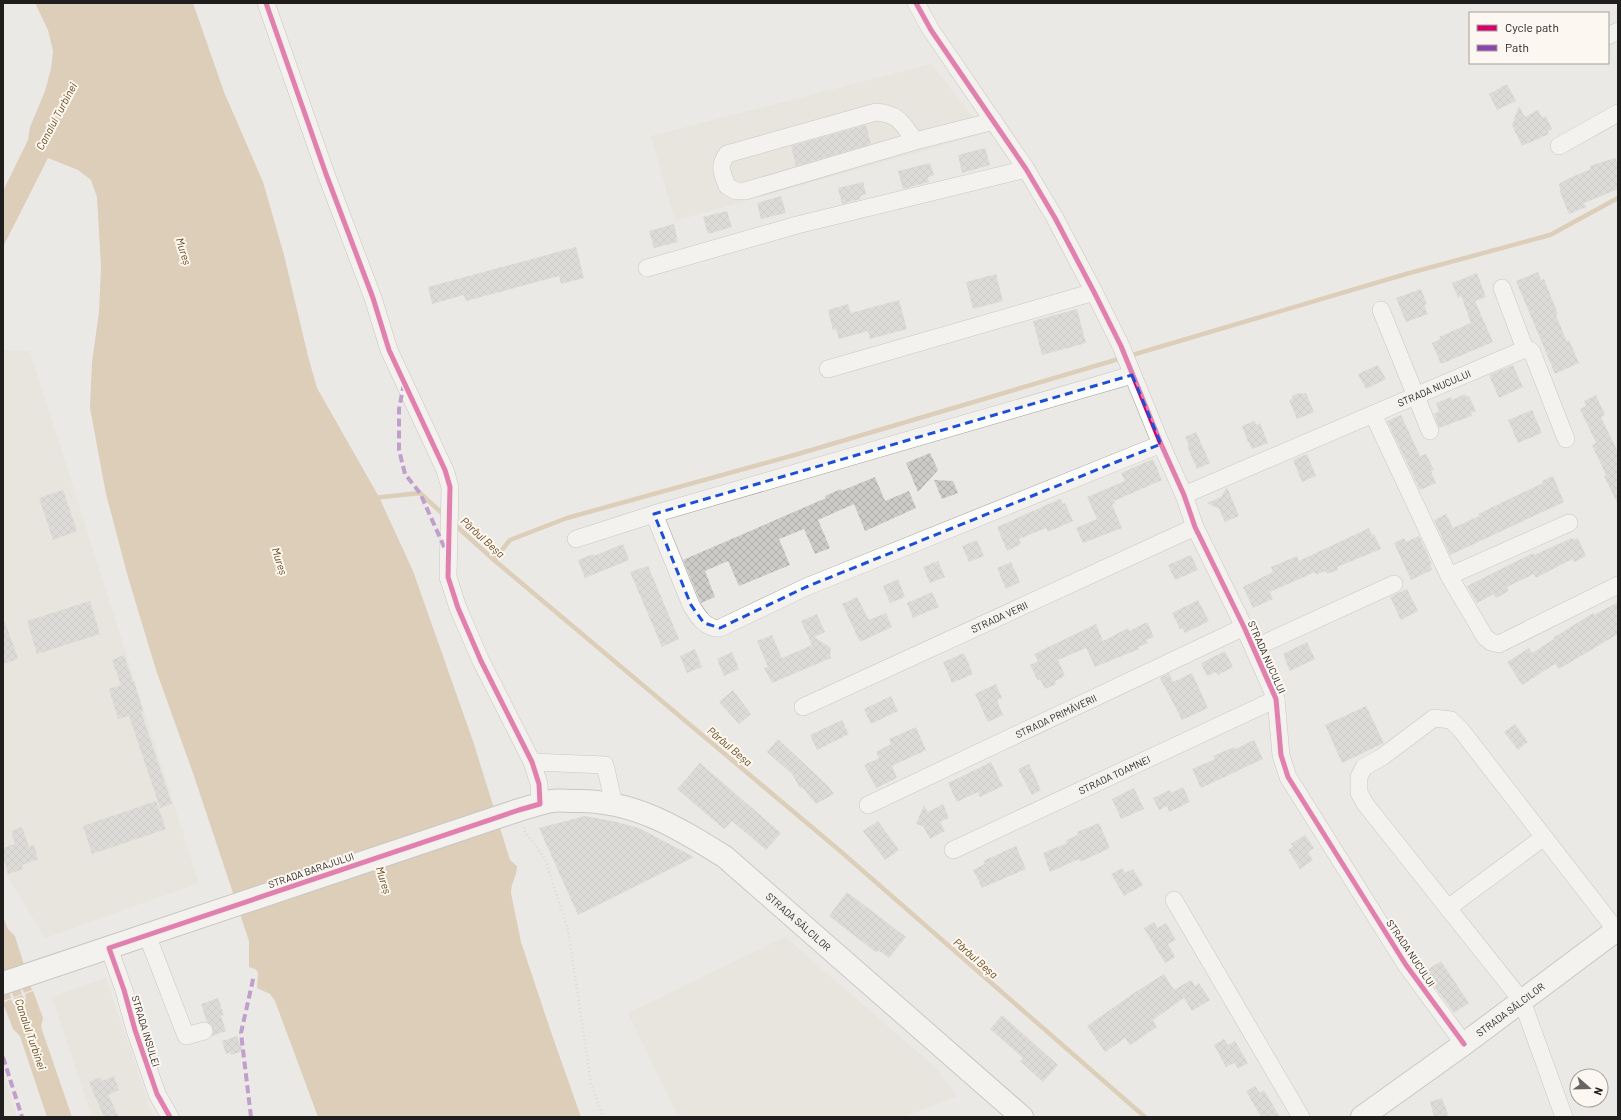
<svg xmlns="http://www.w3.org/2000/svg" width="1621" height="1120" viewBox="0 0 1621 1120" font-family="Barlow,sans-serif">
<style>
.built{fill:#e4ded5}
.water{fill:#cbae80}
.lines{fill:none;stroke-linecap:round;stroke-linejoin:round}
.stream{stroke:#cbae80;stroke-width:4.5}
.building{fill:url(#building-cross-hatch)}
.minor-casing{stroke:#a09e9b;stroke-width:18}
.major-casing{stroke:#a09e9b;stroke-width:24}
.path{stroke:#c9c7c6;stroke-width:2.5;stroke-dasharray:1 3;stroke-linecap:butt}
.minor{stroke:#fcfcfb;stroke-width:17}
.major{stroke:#fcfcfb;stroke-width:22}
.quiet{stroke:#8e44ad;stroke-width:4;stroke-dasharray:8 4;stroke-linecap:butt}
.cycleway-casing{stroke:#fcf7f0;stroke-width:8}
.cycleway{stroke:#d6006c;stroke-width:5}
.marked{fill:none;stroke:#1d4ed8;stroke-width:3;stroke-dasharray:8 5;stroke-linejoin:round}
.labels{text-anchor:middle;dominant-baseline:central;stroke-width:4;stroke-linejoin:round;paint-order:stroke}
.street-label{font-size:10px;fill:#201e1c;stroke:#fcf7f0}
.water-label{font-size:11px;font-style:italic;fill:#684a1a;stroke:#fcf7f0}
</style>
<defs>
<pattern id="building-cross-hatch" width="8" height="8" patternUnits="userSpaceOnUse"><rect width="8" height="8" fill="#cccbc8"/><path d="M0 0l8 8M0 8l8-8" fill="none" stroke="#afaeab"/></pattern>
</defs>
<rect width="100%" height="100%" fill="#ebe9e6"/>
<g class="built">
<path d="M 931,64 L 986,133 L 675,221 L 651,136 Z"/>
<path d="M 3,350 L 30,351 L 199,883 L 45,938 L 3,869 Z"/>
<path d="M 785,937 L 936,1068 L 957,1096 L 903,1117 L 678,1117 L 628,1013 Z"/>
<path d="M 106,978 L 152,1114 L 154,1117 L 92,1117 L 52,997 Z"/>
<path d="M 3,1072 L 17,1117 L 3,1117 Z"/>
</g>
<g class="water">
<path d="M 35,3 L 193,3 L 224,92 L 263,182 L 284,255 L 308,356 L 317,388 L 379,497 L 413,571 L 474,744 L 510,860 L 517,866 C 517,876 511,883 511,893 L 521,942 L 550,1029 L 581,1117 L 318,1117 L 275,1001 L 270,994 L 257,988 L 258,972 L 255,969 L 249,967 L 249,941 L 194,776 L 156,670 L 128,577 L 106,494 L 90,408 L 92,362 L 99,312 L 101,266 L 97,197 L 91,180 L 78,170 L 48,158 L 3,247 L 3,191 L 28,140 L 30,127 L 45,91 L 51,69 L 53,51 L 48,30 Z"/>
<path d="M 3,916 L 8,929 L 15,936 L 32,990 L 24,993 L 22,987 L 20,988 L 22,994 L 14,997 L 11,991 L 9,992 L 11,998 L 3,1001 Z"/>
<path d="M 33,991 L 43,1018 L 41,1027 L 72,1117 L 47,1117 L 20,1036 L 13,1029 L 3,1003 L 11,999 L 13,1004 L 16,1003 L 14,998 L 22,995 L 25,1000 L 26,999 L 25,994 Z"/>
</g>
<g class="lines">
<g class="stream">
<path d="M 373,498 L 420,493 L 444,515"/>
<path d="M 454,524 L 494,560 L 839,850 L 1145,1117"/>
<path d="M 494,560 L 510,540 L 567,518 L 798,454 L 1406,274 L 1550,235 L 1618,198"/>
</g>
</g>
<g class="building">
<path d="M 1507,84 L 1516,101 L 1497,110 L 1489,94 Z"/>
<path d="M 1519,106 L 1525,117 L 1538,110 L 1542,118 L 1546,116 L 1552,129 L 1548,131 L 1549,134 L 1522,146 L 1512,125 Z"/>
<path d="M 866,125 L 871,144 L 796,166 L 791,146 Z"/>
<path d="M 985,148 L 990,165 L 962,173 L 958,155 Z"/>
<path d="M 1615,158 L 1618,164 L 1618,189 L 1584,203 L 1586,207 L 1569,214 L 1561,195 L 1559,184 L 1567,179 L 1591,169 L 1590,166 Z"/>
<path d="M 930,163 L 934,175 L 928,177 L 929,182 L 903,189 L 898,171 Z"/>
<path d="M 863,182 L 866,194 L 860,196 L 861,199 L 842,204 L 838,188 Z"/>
<path d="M 781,196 L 786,213 L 761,219 L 757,203 Z"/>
<path d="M 727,211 L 732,227 L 708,234 L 703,217 Z"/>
<path d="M 674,224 L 678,242 L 654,248 L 649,231 Z"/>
<path d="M 576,247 L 584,278 L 561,284 L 559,276 L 466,301 L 464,295 L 432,304 L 428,287 Z"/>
<path d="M 1538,272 L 1541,280 L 1544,279 L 1558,314 L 1556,315 L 1567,342 L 1569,340 L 1579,363 L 1555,374 L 1516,281 Z"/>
<path d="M 1477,273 L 1486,297 L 1475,301 L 1493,342 L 1441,364 L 1432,343 L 1440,339 L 1439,337 L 1471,323 L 1461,296 L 1458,298 L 1452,283 Z"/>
<path d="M 996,274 L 1003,301 L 973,309 L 966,282 Z"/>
<path d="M 1421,289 L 1427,304 L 1424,305 L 1428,314 L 1406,322 L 1396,298 Z"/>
<path d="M 899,300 L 907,329 L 870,339 L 868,331 L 839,339 L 836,329 L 833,330 L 828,310 L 848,304 L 851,313 Z"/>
<path d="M 1077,309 L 1086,343 L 1042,355 L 1033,321 Z"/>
<path d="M 1378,365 L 1386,379 L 1366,389 L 1358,374 Z"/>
<path d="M 1513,365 L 1523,387 L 1499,398 L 1489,375 Z"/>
<path d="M 1300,393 L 1303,394 L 1306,393 L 1314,412 L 1297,419 L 1289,400 L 1292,399 L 1293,395 Z"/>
<path d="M 1465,394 L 1467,397 L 1469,396 L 1476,411 L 1471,413 L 1472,416 L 1439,428 L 1434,414 L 1439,411 L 1436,403 L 1451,397 L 1452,400 Z"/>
<path d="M 1596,395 L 1605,415 L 1601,417 L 1618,452 L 1618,505 L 1604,476 L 1606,475 L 1592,445 L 1596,443 L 1580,409 L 1586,406 L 1584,401 Z"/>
<path d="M 1532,410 L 1542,433 L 1518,443 L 1508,420 Z"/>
<path d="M 1401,415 L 1420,456 L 1426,454 L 1434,470 L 1431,471 L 1436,483 L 1420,490 L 1387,421 Z"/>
<path d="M 1254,421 L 1256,425 L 1260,423 L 1268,443 L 1252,449 L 1249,442 L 1248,442 L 1242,426 Z"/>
<path d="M 1196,432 L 1210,463 L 1197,469 L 1187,446 L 1189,445 L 1185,437 Z"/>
<path d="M 930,453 L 938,470 L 918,492 L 906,463 Z"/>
<path d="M 1307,454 L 1316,476 L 1302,482 L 1293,460 Z"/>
<path d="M 1153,459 L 1162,480 L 1114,501 L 1115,503 L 1112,504 L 1122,528 L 1083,543 L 1076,528 L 1097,519 L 1087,497 L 1125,481 L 1121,473 Z"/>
<path d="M 1553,476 L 1564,502 L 1450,555 L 1434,520 L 1446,514 L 1453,528 L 1479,516 L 1478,514 L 1543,483 L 1542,481 Z"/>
<path d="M 875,477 L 885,501 L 909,491 L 916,508 L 865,531 L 854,504 L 818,520 L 830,548 L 815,554 L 804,529 L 779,539 L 790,565 L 739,586 L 728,561 L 705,571 L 715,597 L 701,603 L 683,560 L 826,498 L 825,496 L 841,489 L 841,491 Z"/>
<path d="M 934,480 L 953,481 L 958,493 L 942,499 Z"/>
<path d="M 1227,487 L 1239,516 L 1225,522 L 1219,509 L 1207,503 L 1221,497 Z"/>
<path d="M 63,490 L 77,531 L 53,540 L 39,498 Z"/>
<path d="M 1060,499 L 1063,504 L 1065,503 L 1073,521 L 1048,532 L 1046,528 L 1019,539 L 1021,544 L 1007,551 L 997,527 Z"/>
<path d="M 1369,528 L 1372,535 L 1374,534 L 1381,549 L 1337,567 L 1338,570 L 1327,574 L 1325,571 L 1316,575 L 1315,572 L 1270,592 L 1273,599 L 1253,608 L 1243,587 L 1273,572 L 1271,567 L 1297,556 L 1299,561 Z"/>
<path d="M 1419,536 L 1432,564 L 1430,565 L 1432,570 L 1411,580 L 1394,543 L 1404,538 L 1406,542 Z"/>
<path d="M 1572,538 L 1573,540 L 1578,538 L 1586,556 L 1574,562 L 1572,559 L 1536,578 L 1534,574 L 1507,587 L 1509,591 L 1496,598 L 1494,594 L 1477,603 L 1467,586 L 1533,553 L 1534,555 Z"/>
<path d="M 977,540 L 984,556 L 969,562 L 962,546 Z"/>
<path d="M 623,544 L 629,560 L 585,578 L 578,560 L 593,554 L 594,556 Z"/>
<path d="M 1191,555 L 1198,570 L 1175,580 L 1168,565 Z"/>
<path d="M 938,561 L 945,577 L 930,583 L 923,567 Z"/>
<path d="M 1011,562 L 1020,582 L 1006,589 L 997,568 Z"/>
<path d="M 648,566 L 679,639 L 662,647 L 630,572 Z"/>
<path d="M 898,579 L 905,597 L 890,603 L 883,586 Z"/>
<path d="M 1407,589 L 1418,611 L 1401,620 L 1390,597 Z"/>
<path d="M 932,592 L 939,607 L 913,618 L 907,603 Z"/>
<path d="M 857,597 L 869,620 L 886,613 L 892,627 L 860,642 L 842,604 Z"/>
<path d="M 1198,600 L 1209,621 L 1185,633 L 1182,628 L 1180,629 L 1172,613 Z"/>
<path d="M 90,601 L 100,634 L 37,654 L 27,621 Z"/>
<path d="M 1618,602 L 1618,634 L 1559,669 L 1555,664 L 1522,685 L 1507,662 L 1529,648 L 1532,653 L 1554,639 L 1553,638 L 1593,613 L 1594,615 Z"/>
<path d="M 817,614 L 825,632 L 814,637 L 831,648 L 830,654 L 831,658 L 772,683 L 764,668 L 768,667 L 757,641 L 772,635 L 782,658 L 812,645 L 801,621 Z"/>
<path d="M 3,622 L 5,622 L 18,659 L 3,664 Z"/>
<path d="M 1147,622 L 1154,637 L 1146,640 L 1148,643 L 1138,647 L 1139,649 L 1095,667 L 1086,648 L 1058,660 L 1065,676 L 1055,681 L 1056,684 L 1045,689 L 1040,679 L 1038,681 L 1030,665 L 1038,661 L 1034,654 L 1096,624 L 1103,641 L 1128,628 L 1129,631 Z"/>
<path d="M 1307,642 L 1315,659 L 1290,671 L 1283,654 Z"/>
<path d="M 695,649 L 702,667 L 687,673 L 680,656 Z"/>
<path d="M 1225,651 L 1233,667 L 1218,675 L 1216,672 L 1207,676 L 1201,663 Z"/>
<path d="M 732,652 L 739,669 L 724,676 L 717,659 Z"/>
<path d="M 964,653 L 973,674 L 952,683 L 943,662 Z"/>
<path d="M 124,655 L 133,682 L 134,681 L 143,711 L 141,712 L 172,804 L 160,808 L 129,716 L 118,719 L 109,689 L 121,685 L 112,660 Z"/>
<path d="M 1169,673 L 1173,682 L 1192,673 L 1208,708 L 1182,720 L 1160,678 Z"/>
<path d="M 996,684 L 1002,698 L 997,700 L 1003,715 L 988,722 L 975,694 Z"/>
<path d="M 733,690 L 751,714 L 739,724 L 719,702 Z"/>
<path d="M 891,696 L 898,711 L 871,724 L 864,709 Z"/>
<path d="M 1366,706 L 1384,743 L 1342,763 L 1325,725 Z"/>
<path d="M 842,720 L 849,734 L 817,750 L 810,735 Z"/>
<path d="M 1515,724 L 1528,742 L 1518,750 L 1504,732 Z"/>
<path d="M 916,727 L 926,750 L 892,766 L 897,778 L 876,788 L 864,765 L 879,758 L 876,752 L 891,744 L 889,739 Z"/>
<path d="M 778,739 L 828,786 L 834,794 L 816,804 L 802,787 L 800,788 L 792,774 L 767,752 Z"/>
<path d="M 1254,740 L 1263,759 L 1201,788 L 1192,769 L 1215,759 L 1213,756 L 1234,747 L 1235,749 Z"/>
<path d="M 991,762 L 1003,786 L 980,797 L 978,792 L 957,802 L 948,783 Z"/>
<path d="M 700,763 L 781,833 L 766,850 L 732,821 L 724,829 L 677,789 Z"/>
<path d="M 1029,764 L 1041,790 L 1032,795 L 1018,769 Z"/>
<path d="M 1183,787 L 1190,802 L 1169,812 L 1167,806 L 1159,810 L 1153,798 L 1170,790 L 1172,793 Z"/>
<path d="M 1134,788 L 1144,809 L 1121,819 L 1112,799 Z"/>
<path d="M 156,801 L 166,829 L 92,854 L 83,826 Z"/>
<path d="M 943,804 L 949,818 L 940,822 L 945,831 L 930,839 L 923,826 L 916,824 L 924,805 L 928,812 Z"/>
<path d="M 585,816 L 617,822 L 639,828 L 694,857 L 578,915 L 539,828 Z"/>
<path d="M 878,821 L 899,850 L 885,860 L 863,831 Z"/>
<path d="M 1099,823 L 1110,848 L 1080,862 L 1079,859 L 1050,872 L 1043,853 L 1067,843 L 1066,840 L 1078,835 L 1077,832 Z"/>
<path d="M 22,827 L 29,847 L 34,845 L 38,859 L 22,865 L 23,869 L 8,874 L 3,856 L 3,848 L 15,844 L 11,831 Z"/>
<path d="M 1305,835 L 1314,848 L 1308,852 L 1313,860 L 1300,869 L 1288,850 L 1293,846 L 1291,844 Z"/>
<path d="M 1016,846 L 1026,869 L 982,888 L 973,870 L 985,864 L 983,861 Z"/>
<path d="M 1122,868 L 1125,873 L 1133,869 L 1143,885 L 1124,896 L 1111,874 Z"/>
<path d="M 847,892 L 906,937 L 889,958 L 878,950 L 877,953 L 829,916 Z"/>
<path d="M 1154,922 L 1158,928 L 1166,923 L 1176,940 L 1168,944 L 1175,957 L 1165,963 L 1144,928 Z"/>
<path d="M 1441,961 L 1469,1003 L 1454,1013 L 1424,972 Z"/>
<path d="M 1164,974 L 1174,990 L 1191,980 L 1195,986 L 1199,983 L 1210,1000 L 1192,1011 L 1184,998 L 1153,1020 L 1157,1027 L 1130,1045 L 1125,1038 L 1105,1052 L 1087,1026 L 1134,993 Z"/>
<path d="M 218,998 L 224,1015 L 221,1016 L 226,1031 L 212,1036 L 213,1028 L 207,1022 L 201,1004 Z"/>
<path d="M 1002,1015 L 1058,1065 L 1043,1082 L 1020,1061 L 1023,1058 L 990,1029 Z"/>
<path d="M 237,1036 L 243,1051 L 231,1055 L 230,1052 L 226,1054 L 222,1041 Z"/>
<path d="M 1224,1039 L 1228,1045 L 1235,1041 L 1248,1063 L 1238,1069 L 1234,1063 L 1226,1067 L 1214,1045 Z"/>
<path d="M 114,1076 L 119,1090 L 108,1095 L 119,1117 L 104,1117 L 89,1082 L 101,1077 L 102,1081 Z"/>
<path d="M 1255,1086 L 1260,1093 L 1264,1090 L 1280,1117 L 1261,1117 L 1246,1091 Z"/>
<path d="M 1442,1098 L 1449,1117 L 1434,1117 L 1430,1102 Z"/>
</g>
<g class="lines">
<defs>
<g id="minor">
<path d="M 266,3 L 326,174 L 373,298 L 389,350 L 445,470 L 450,487 L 448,577 L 458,608 L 481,661 L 532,762 L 539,784 L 540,804"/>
<path d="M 916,3 L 931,30 L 1026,169 L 1055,218 L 1094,292 L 1121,346 L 1161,444 L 1184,495 L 1195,527 L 1244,627 L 1276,699 L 1281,755 L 1288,777 L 1406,965 L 1464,1044"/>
<path d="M 1608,36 L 1618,31"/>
<path d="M 915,141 C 902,124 900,114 876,112 L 727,154 C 718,167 722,172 727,186 L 736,191 L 745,191 L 915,141 L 994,121"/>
<path d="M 1559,146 L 1618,113"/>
<path d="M 647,268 L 797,225 L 1026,169"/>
<path d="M 1502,288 L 1525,349"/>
<path d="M 1381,310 L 1430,431"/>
<path d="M 828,369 L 1094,292"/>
<path d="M 1373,414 L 1449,576 L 1485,637 L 1491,642 L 1499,644 L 1618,585"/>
<path id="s1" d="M 1184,495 L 1525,349 L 1530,350 L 1532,352 L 1566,439"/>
<path d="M 654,514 L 691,605 C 697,615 706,630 720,628 L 806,587 L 1161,444"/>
<path d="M 576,539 L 654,514 L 1132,375"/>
<path d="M 1449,576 L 1569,523"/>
<path d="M 1254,648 L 1394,584"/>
<path id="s2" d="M 803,707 L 1195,527"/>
<path d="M 532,762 L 605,765 L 614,804"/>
<path id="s3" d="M 868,805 L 1244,627"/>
<path id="s4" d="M 953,850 L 1276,699"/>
<path d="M 1174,900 L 1301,1117"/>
<path d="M 1448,908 L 1544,837"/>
<path d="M 147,935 L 186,1036 L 204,1031"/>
<path d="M 109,948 L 124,990 L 135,1030 L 157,1094 L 170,1117"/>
<path d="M 1564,1117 L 1522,1001 L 1366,805 L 1359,793 L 1359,777 L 1364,767 L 1382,757 L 1434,718 L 1451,720 L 1461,730 L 1616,930"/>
</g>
<g id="major">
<path id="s5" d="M 3,983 L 519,810 C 530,807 541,803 552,801 C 559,800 566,801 573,801 C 632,799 677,827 725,857 L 1022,1117"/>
<path id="s6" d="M 1362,1117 L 1464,1044 L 1618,929"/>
</g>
</defs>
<use href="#minor" class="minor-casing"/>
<use href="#major" class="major-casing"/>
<path class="path" d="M 524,827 L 525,832 L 545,859 L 568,930 L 591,1083 L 603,1117"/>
<use href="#minor" class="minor"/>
<use href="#major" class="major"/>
<g class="quiet">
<path d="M 404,383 L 399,409 L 399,450 L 405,474 L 420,493 L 446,551"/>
<path d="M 3,1057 L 22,1117"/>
<path d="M 251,1117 L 241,1033 L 254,975"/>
</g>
<defs>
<g id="cycleway">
<path d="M 916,3 L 931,30 L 1026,169 L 1055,218 L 1094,292 L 1121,346 L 1161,444 L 1184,495 L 1195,527 L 1244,627 L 1276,699 L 1281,755 L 1288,777 L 1406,965 L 1464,1044"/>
<path d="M 170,1117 L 157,1094 L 135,1030 L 124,990 L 109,948 L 519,810 L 540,804 L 539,784 L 532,762 L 481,661 L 458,608 L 448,577 L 450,487 L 445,470 L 389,350 L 373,298 L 326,174 L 266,3"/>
</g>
</defs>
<use href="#cycleway" class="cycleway-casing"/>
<use href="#cycleway" class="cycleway"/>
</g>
<path d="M0 0H1621V1120H0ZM 1132,375 L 1161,444 L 806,587 L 720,628 L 704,623 L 691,605 L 654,514 Z" fill="#ebe9e6" fill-opacity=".55" fill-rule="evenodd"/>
<path class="marked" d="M 1132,375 L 1161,444 L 806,587 L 720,628 L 704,623 L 691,605 L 654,514 Z"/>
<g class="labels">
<g class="street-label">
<text stroke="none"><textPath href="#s1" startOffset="272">STRADA NUCULUI</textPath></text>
<text stroke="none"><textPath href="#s2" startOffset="216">STRADA VERII</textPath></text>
<text transform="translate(1267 657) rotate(66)">STRADA NUCULUI</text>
<text stroke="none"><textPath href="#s3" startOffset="208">STRADA PRIMĂVERII</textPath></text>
<text stroke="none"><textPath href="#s4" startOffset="178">STRADA TOAMNEI</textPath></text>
<text transform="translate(311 870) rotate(-19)">STRADA BARAJULUI</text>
<text stroke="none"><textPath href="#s5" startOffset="862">STRADA SĂLCILOR</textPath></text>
<text transform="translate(1411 953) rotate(56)">STRADA NUCULUI</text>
<text stroke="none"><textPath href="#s6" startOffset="183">STRADA SĂLCILOR</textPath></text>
<text transform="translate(146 1031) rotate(73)">STRADA INSULEI</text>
</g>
<g class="water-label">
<text transform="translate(56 116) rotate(-62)">Canalul Turbinei</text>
<text transform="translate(184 251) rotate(73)">Mureș</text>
<text transform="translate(483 537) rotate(42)">Pârâul Beșa</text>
<text transform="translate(280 561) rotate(72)">Mureș</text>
<text transform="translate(730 746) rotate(40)">Pârâul Beșa</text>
<text transform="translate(384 880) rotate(72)">Mureș</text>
<text transform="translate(976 958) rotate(41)">Pârâul Beșa</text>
<text transform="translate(31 1034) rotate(71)">Canalul Turbinei</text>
</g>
</g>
<rect width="1621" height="1120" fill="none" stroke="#201e1c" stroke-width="8"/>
<rect x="1469" y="12" width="140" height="52" fill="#fcf7f0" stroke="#a4a09b"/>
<rect x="1477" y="25" width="20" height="6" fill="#d6006c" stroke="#a4a09b"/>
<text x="1505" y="32" font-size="12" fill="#201e1c">Cycle path</text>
<rect x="1477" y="45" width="20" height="6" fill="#8e44ad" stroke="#a4a09b"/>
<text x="1505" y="52" font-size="12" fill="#201e1c">Path</text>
<g transform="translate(1589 1088) rotate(110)"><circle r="19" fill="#fcf7f0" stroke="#a4a09b"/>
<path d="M0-3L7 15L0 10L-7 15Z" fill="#676563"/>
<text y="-6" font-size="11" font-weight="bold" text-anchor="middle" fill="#201e1c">N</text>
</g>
</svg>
